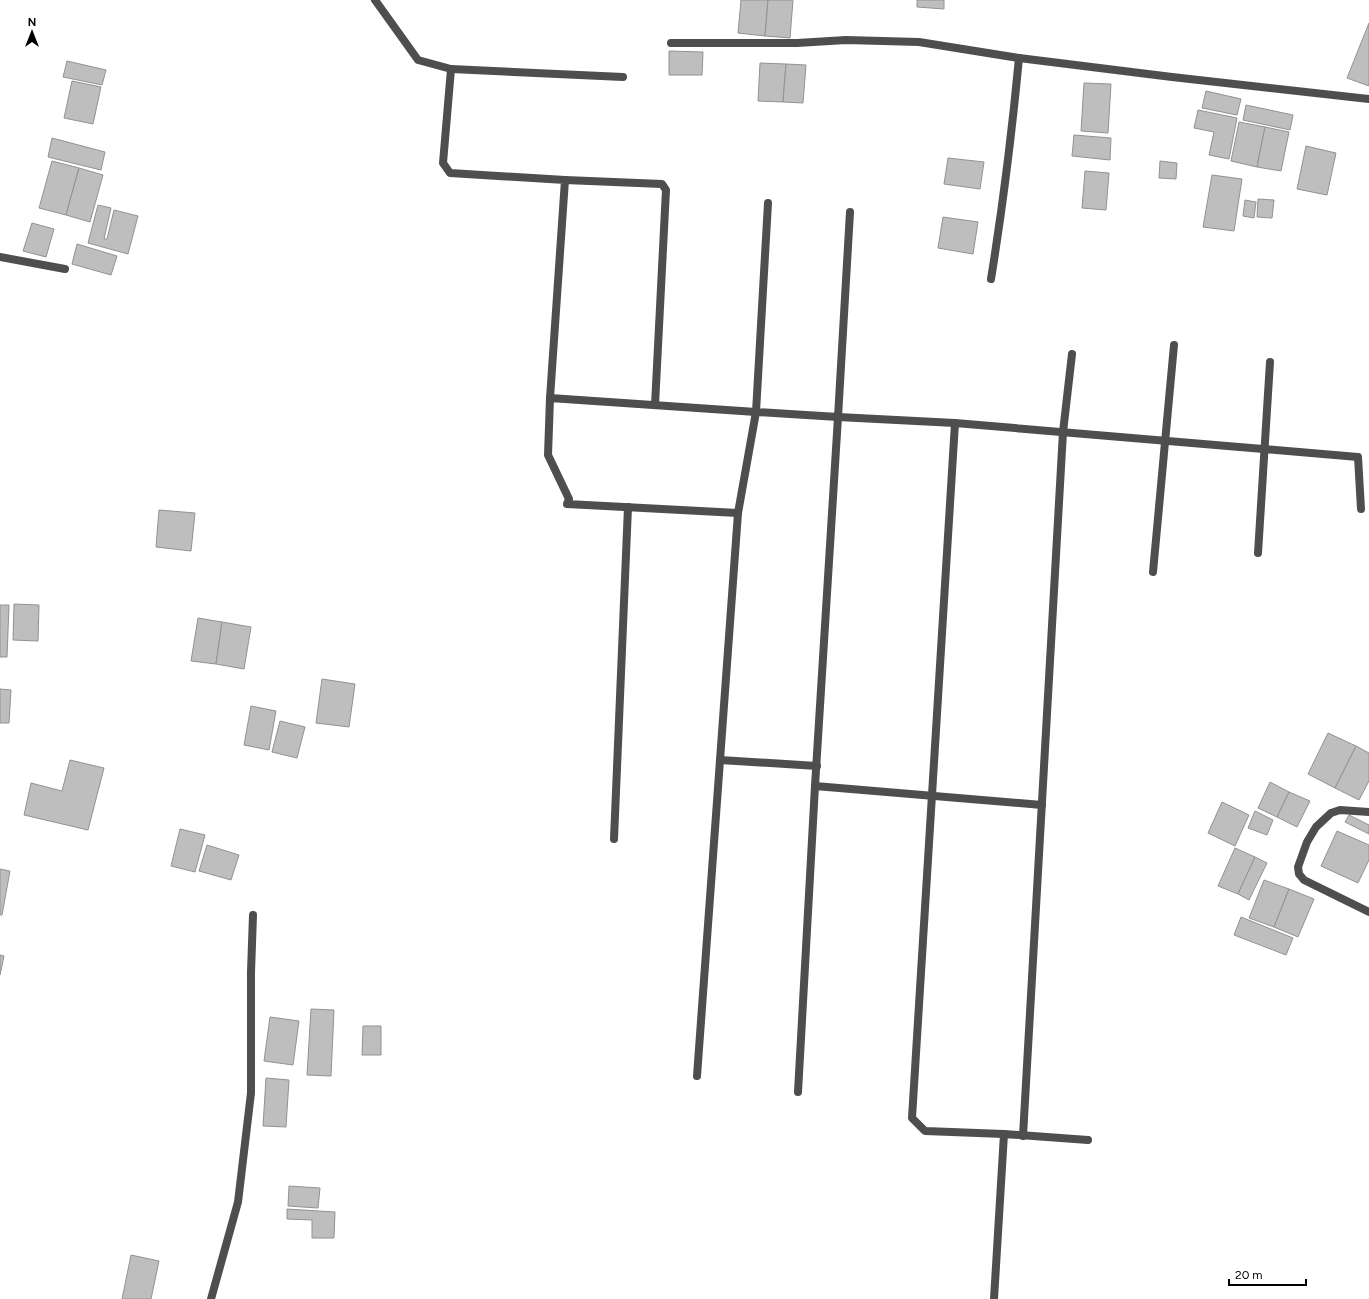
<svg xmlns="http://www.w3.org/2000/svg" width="1369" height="1299" viewBox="0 0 1369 1299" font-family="Figtree,sans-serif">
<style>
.building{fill:#bebebe;stroke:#929292}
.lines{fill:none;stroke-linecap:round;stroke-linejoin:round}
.minor{stroke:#4e4e4e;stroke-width:8}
</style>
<rect width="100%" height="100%" fill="#fff"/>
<g class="building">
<path d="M 741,0 L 768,0 L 765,36 L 738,33 Z"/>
<path d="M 768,0 L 793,0 L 790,38 L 765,36 Z"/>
<path d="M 917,0 L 944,0 L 944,9 L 917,7 Z"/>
<path d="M 1369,23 L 1369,86 L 1347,78 Z"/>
<path d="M 669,51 L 703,52 L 702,75 L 669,75 Z"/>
<path d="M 67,61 L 106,70 L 102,85 L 63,77 Z"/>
<path d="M 760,63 L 786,64 L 783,102 L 758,101 Z"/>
<path d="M 786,64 L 806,65 L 803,103 L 783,102 Z"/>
<path d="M 72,81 L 101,87 L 93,124 L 64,118 Z"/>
<path d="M 1084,83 L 1111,84 L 1108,133 L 1081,131 Z"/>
<path d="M 1206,91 L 1241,99 L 1237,115 L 1202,108 Z"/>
<path d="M 1246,105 L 1293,115 L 1290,130 L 1243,120 Z"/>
<path d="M 1198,110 L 1237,118 L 1229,159 L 1209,155 L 1214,132 L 1194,128 Z"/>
<path d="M 1239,122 L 1265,127 L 1257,167 L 1231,161 Z"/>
<path d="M 1265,127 L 1289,132 L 1281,171 L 1257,167 Z"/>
<path d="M 1074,135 L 1111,138 L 1110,160 L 1072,156 Z"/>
<path d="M 52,138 L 105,152 L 101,170 L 48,157 Z"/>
<path d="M 1306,146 L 1336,153 L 1327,195 L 1297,189 Z"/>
<path d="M 948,158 L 984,162 L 980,189 L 944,184 Z"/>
<path d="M 52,161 L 79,168 L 66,215 L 39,208 Z"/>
<path d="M 1160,161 L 1177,163 L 1176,179 L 1159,178 Z"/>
<path d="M 79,168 L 103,175 L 90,222 L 66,215 Z"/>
<path d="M 1085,171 L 1109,173 L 1106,210 L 1082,208 Z"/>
<path d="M 1212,175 L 1242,179 L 1234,231 L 1203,227 Z"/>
<path d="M 1258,199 L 1274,200 L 1272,218 L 1257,217 Z"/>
<path d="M 1245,200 L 1256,202 L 1254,218 L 1243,216 Z"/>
<path d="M 98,205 L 111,208 L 104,239 L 107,239 L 114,210 L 138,216 L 128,254 L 88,243 Z"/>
<path d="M 943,217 L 978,222 L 973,254 L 938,248 Z"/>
<path d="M 32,223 L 54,229 L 46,257 L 23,251 Z"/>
<path d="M 77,244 L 117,256 L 111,275 L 72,264 Z"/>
<path d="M 159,510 L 195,513 L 191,551 L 156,547 Z"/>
<path d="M 14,604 L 39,605 L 38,641 L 13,640 Z"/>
<path d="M 0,605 L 9,605 L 7,657 L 0,657 Z"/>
<path d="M 198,618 L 222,622 L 216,664 L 191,661 Z"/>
<path d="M 222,622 L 251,627 L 244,669 L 216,664 Z"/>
<path d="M 322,679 L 355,684 L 349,727 L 316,723 Z"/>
<path d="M 0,689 L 11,690 L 9,723 L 0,723 Z"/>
<path d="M 251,706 L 276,711 L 269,750 L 244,745 Z"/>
<path d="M 280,721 L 305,727 L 297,758 L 272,752 Z"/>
<path d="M 1328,733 L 1356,746 L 1335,788 L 1308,774 Z"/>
<path d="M 1356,746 L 1369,753 L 1369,781 L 1359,800 L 1335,788 Z"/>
<path d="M 70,760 L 104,768 L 88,830 L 24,815 L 31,783 L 62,791 Z"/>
<path d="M 1270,782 L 1289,792 L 1277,817 L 1258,808 Z"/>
<path d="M 1289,792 L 1310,801 L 1297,827 L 1277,817 Z"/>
<path d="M 1222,802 L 1249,815 L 1235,846 L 1208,833 Z"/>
<path d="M 1255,811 L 1273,820 L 1267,835 L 1248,828 Z"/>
<path d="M 1349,815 L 1369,825 L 1369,834 L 1345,822 Z"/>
<path d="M 180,829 L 205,835 L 195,872 L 171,866 Z"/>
<path d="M 1337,831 L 1369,845 L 1369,860 L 1358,883 L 1321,866 Z"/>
<path d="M 207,845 L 239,855 L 231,880 L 199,871 Z"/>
<path d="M 1235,848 L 1255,857 L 1238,894 L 1218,886 Z"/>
<path d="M 1255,857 L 1267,863 L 1249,900 L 1238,894 Z"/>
<path d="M 0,869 L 10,871 L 2,915 L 0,915 Z"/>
<path d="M 1264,880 L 1289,889 L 1274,927 L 1249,918 Z"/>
<path d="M 1289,889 L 1314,899 L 1298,937 L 1274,927 Z"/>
<path d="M 1241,917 L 1293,938 L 1286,955 L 1234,935 Z"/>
<path d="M 0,955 L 4,956 L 0,975 Z"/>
<path d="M 311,1009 L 334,1010 L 331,1076 L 307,1075 Z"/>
<path d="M 270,1017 L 299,1021 L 293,1065 L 264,1061 Z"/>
<path d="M 363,1026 L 381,1026 L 381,1055 L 362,1055 Z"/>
<path d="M 266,1078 L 289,1080 L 286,1127 L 263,1126 Z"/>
<path d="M 289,1186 L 320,1188 L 318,1208 L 288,1206 Z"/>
<path d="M 287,1209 L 335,1212 L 334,1238 L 312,1238 L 312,1220 L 287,1219 Z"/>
<path d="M 131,1255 L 159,1261 L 151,1299 L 122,1299 Z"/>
</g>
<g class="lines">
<g class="minor">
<path d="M 375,0 L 418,60 L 451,69 L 443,163 L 450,173 L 565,180 L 550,398"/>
<path d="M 671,43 L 797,43 L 846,40 L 919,42 L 1019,58 L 1172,77 L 1369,99"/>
<path d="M 451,69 L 623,77"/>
<path d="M 565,180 L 662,184 L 666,190 L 655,405"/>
<path d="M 768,203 L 756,412 L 738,513 L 567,504 L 569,499 L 548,455 L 550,398 L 756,412 L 838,417 L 850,212"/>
<path d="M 0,257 L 65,269"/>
<path d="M 991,279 C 1003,205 1012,132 1019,58"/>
<path d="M 1258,553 L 1270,362"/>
<path d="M 1153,572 L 1174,345"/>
<path d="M 720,760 L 817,766"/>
<path d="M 815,786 L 838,417 L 955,423"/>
<path d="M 1369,812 L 1340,810 L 1331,813 L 1316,827 L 1307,842 L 1298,867 L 1299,874 L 1304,880 L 1369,912"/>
<path d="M 614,839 L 628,507"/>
<path d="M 697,1076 L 738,513"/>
<path d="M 798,1092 L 815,786 L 1042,805"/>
<path d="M 1004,1134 L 925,1131 L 912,1118 L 955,423 L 1358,457 L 1361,509"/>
<path d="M 1023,1136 L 1063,432 L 1072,354"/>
<path d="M 211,1299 L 238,1202 L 251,1093 L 251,972 L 253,915"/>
<path d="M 994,1299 L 1004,1134 L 1088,1140"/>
</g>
</g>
<g transform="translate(32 32)" stroke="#ffffff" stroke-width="3" paint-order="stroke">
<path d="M0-3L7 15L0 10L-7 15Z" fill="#000000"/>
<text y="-6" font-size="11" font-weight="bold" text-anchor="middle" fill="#000000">N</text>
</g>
<path d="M1229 1279v6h77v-6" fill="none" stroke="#000000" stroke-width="2"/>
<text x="1235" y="1279" font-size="12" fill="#000000" stroke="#ffffff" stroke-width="3" paint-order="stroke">20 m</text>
</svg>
